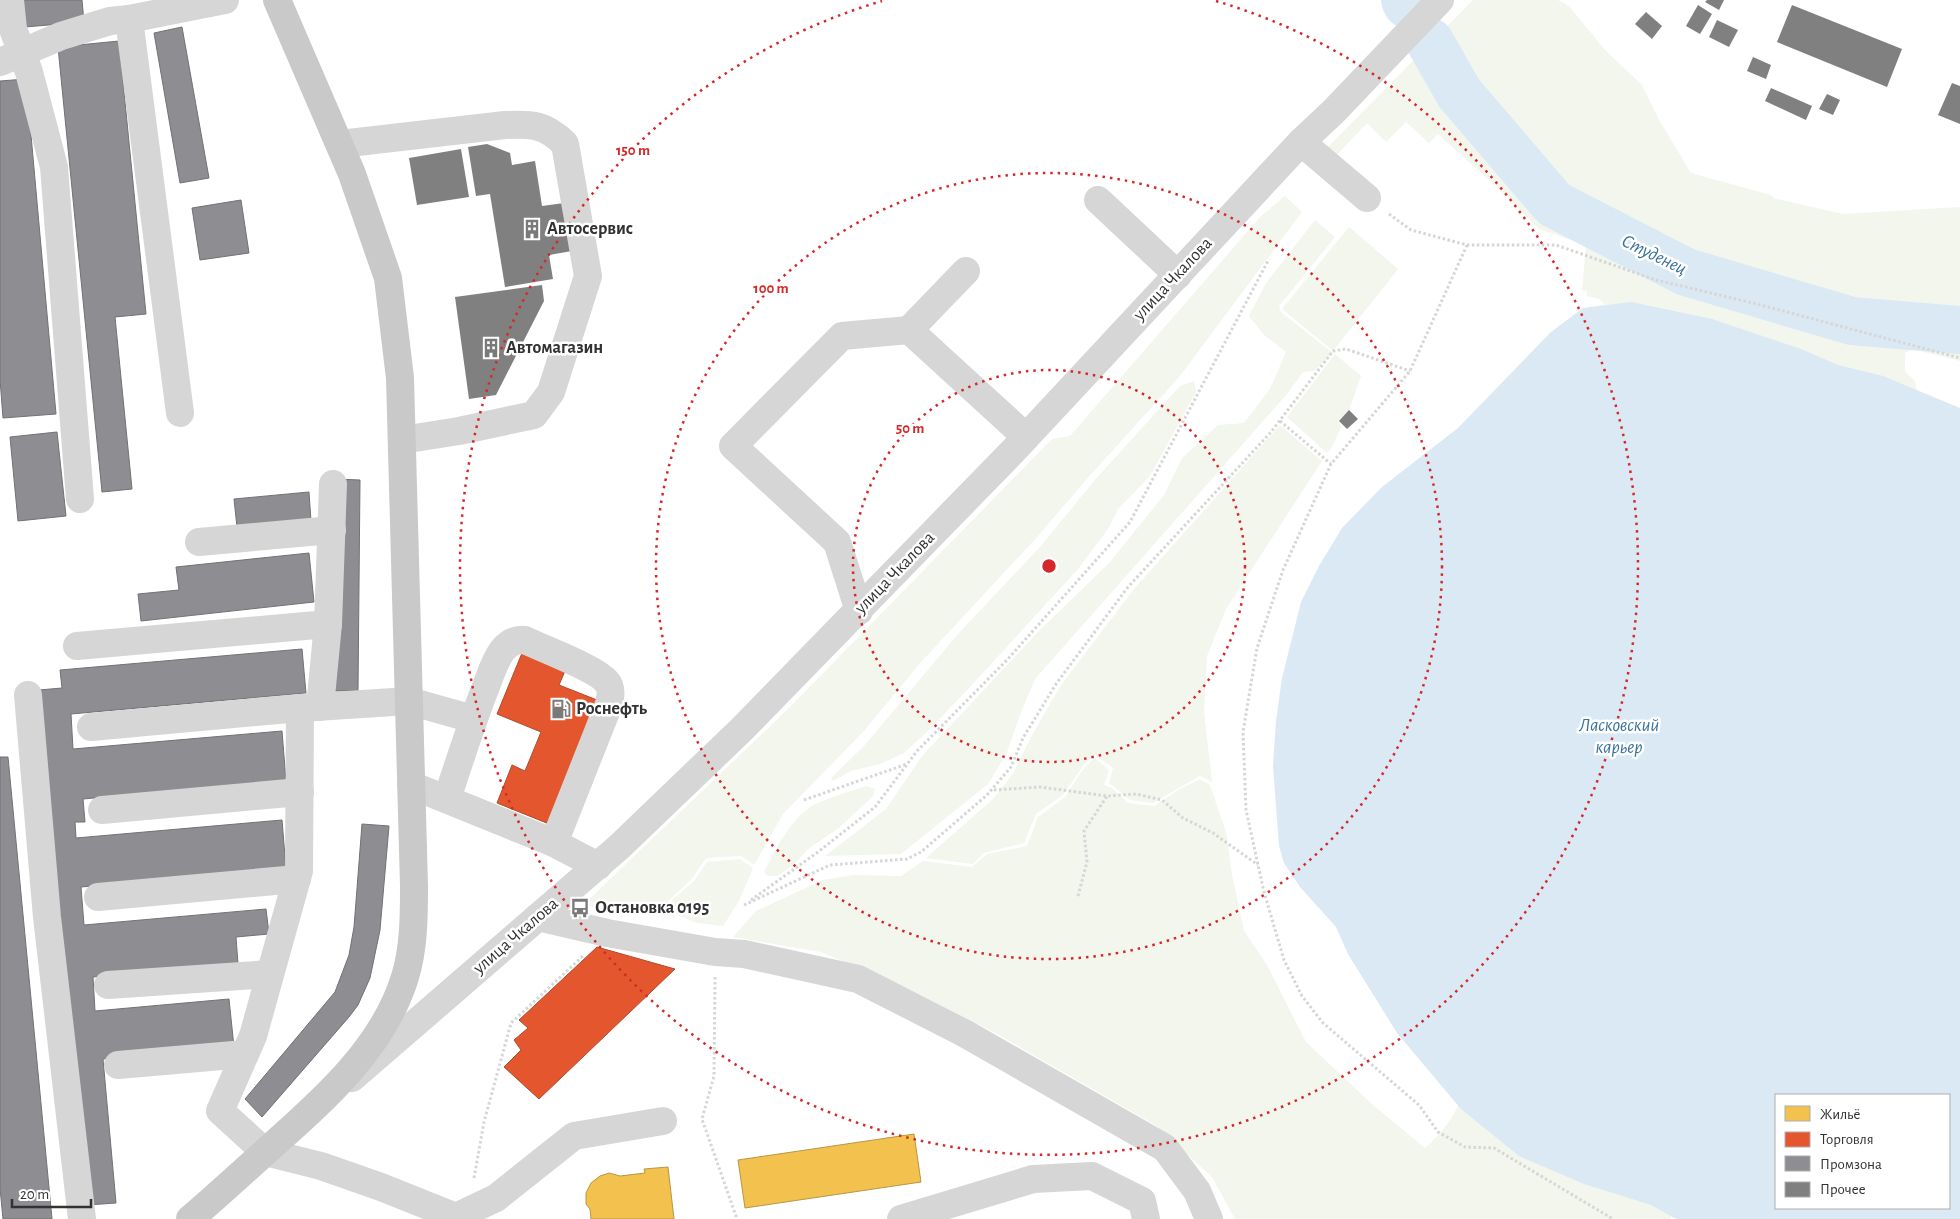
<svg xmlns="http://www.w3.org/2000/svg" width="1960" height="1219" viewBox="0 0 1960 1219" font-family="'Alegreya Sans',sans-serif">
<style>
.green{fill:#f2f6ed}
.water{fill:#dbe9f4;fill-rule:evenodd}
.homes{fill:#f2c14e;stroke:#b89646}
.shops{fill:#e4572e;stroke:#af4c2f}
.industry{fill:#8d8d92;stroke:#727275}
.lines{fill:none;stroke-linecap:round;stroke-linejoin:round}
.river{stroke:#dbe9f4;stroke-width:48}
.building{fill:#808080}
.path{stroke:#d6d6d6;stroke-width:3;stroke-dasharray:2.5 2.5;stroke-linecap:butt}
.minor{stroke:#d6d6d6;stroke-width:28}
.major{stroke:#c9c9c9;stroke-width:28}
.ring{fill:none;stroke:#d62828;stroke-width:2.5;stroke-dasharray:2.5 5}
.labels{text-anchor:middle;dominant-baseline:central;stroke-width:5;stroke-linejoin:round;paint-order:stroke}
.poi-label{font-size:18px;font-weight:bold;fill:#323232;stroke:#fff;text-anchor:start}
.street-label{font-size:18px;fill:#323232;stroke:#fff}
.water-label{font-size:19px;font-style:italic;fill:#39719a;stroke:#fff}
.centre{fill:#d62828;stroke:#fff;stroke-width:2.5}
.ring-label{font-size:15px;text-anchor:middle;font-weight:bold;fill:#d62828;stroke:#fff;stroke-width:5;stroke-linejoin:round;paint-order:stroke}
</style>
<rect width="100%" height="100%" fill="#fff"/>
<g class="green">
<path d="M 1473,0 L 1558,0 L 1569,6 L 1605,50 L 1642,85 L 1658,118 L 1691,173 L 1771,195 L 1773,198 L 1843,214 L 1960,207 L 1960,361 L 1912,349 L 1905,353 L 1905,371 L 1915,381 L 1920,405 L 1613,312 L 1599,299 L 1587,296 L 1587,291 L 1582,290 L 1586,245 L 1539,229 L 1500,190 L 1438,134 L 1429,143 L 1406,122 L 1386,142 L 1367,123 L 1334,158 L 1326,149 Z"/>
<path d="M 1285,196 L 1302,212 L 1180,376 L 1086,480 L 1038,536 L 922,661 L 863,732 L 783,814 L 754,865 L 741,856 L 706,858 L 691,880 L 668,901 L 675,917 L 583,905 L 786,711 L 1052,439 L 1070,436 L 1261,216 Z"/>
<path d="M 1315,220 L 1335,237 L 1279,306 L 1281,312 L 1333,353 L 1314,371 L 1303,372 L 1287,394 L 1035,679 L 1020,715 L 1006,755 L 988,784 L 901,854 L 825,856 L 886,809 L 922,756 L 1037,633 L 1110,562 L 1164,495 L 1182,458 L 1218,425 L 1244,423 L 1270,389 L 1286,352 L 1263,334 L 1249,316 L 1266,283 Z"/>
<path d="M 1349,227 L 1398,269 L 1333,351 L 1282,309 Z"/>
<path d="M 1335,354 L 1361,376 L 1349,410 L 1339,421 L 1341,427 L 1332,447 L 1327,453 L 1287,417 Z"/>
<path d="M 1194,381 L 1196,392 L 1150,476 L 1118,509 L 1108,529 L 1078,569 L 970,687 L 927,732 L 904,753 L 880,764 L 851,771 L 833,781 L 831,778 L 864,746 L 958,634 L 1040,547 L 1094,481 L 1180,386 Z"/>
<path d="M 1280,425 L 1322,461 L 1226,609 L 1207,656 L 1204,711 L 1212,782 L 1200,776 L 1153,803 L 1130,800 L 1109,783 L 1113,768 L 1095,755 L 1086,762 L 1063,795 L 1036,814 L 1024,843 L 984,853 L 973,864 L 926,858 L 993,799 L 1014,772 L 1031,737 L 1061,685 L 1134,589 Z"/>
<path d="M 1095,758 L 1109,770 L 1104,785 L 1112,788 L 1128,803 L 1154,806 L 1180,789 L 1200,779 L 1210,785 L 1226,832 L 1232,875 L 1244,931 L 1267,965 L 1306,1042 L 1373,1105 L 1425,1148 C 1441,1134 1453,1119 1461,1099 L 1681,1202 L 1670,1219 L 1235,1219 L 1212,1177 L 1155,1125 L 997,1034 L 917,993 L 821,952 L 733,937 L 756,911 L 823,880 L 854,875 L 901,876 L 923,861 L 972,867 L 987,854 L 1027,846 L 1038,817 L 1065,797 L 1083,769 Z"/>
<path d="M 867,786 L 875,789 L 873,796 L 839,828 L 808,849 L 792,866 L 777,876 L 768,876 L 764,872 C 775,851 791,818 812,806 C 829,797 848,792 867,786 Z"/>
<path d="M 740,859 L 753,868 L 740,899 L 723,926 L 697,923 L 677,915 L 671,901 L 694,881 L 707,862 Z"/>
</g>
<path class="water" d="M 1631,302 L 1712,319 L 1801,349 L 1838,365 L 1883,376 L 1960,408 L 1960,1219 L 1676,1219 L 1651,1205 L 1584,1184 L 1519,1156 L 1461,1109 L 1397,1033 L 1348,954 L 1336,927 L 1300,887 L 1284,863 L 1279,846 L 1273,766 L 1276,721 L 1282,678 L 1301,602 L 1319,566 L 1342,528 L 1382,487 L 1458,428 L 1551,332 L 1583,308 ZM 1776,1095 L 1949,1095 L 1949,1208 L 1776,1208 Z"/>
<g class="homes">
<path d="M 914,1134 L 921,1182 L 745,1208 L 738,1160 Z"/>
<path d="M 668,1167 L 674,1219 L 591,1219 L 590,1209 L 586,1204 L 586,1193 L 591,1183 L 600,1176 L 609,1173 L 620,1176 L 645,1173 L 644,1169 Z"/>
</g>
<g class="shops">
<path d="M 522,653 L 565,671 L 559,685 L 597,700 L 559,828 L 497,803 L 512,765 L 525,771 L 541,732 L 497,714 Z"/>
<path d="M 597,947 L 675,969 L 539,1099 L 504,1067 L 521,1050 L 514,1040 L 528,1028 L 519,1020 Z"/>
</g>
<g class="industry">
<path d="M 23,0 L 82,0 L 84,22 L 25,27 Z"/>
<path d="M 182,27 L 209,178 L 180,183 L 154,33 Z"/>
<path d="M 119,41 L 146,314 L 115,317 L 132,489 L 102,492 L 58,47 Z"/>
<path d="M 26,79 L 56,414 L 3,418 L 0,379 L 0,81 Z"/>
<path d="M 241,200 L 249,253 L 200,260 L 192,208 Z"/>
<path d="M 57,432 L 66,516 L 18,521 L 10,437 Z"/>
<path d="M 336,479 L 360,480 L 358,691 L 334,691 Z"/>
<path d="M 309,492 L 311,521 L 237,527 L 234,499 Z"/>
<path d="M 309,553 L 314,602 L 141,621 L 138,594 L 179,590 L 176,567 Z"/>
<path d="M 302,649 L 306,693 L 71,714 L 73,749 L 282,731 L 286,781 L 83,799 L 85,822 L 75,822 L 76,838 L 282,820 L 286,869 L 81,887 L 84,925 L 266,909 L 269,934 L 236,937 L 238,964 L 93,977 L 95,1011 L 229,999 L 234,1047 L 103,1059 L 116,1203 L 87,1205 L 39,690 L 62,688 L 60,670 Z"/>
<path d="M 0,757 L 8,757 L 52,1219 L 3,1219 L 0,1188 Z"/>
<path d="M 362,824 L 389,826 L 380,930 L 370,978 L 358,1005 L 349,1017 L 262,1117 L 245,1099 L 335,992 L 349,955 L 354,927 Z"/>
</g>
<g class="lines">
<g class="river">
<path d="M 1405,0 L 1407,4"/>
<path d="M 1430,42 L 1459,93 L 1554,204 L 1686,272 L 1852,321 L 1960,330"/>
</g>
</g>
<g class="building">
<path d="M 1707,0 L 1724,0 L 1719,10 L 1705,2 Z"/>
<path d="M 1698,5 L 1712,14 L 1700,34 L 1686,26 Z"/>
<path d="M 1792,5 L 1902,49 L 1887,87 L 1777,42 Z"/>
<path d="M 1646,12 L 1662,26 L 1652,39 L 1635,24 Z"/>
<path d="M 1717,20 L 1738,30 L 1729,47 L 1709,37 Z"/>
<path d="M 1753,57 L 1771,65 L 1766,79 L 1747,71 Z"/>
<path d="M 1952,83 L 1960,86 L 1960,124 L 1938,115 Z"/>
<path d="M 1771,88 L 1812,106 L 1806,120 L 1765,101 Z"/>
<path d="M 1827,94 L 1840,100 L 1833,115 L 1819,109 Z"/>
<path d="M 487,144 L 510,153 L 512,165 L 535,161 L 542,206 L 564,203 L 572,251 L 549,255 L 553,279 L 505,287 L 490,194 L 476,196 L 468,147 Z"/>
<path d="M 461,149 L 469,197 L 417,205 L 409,158 Z"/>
<path d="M 542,285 L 544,301 L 496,395 L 469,399 L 455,297 Z"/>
<path d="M 1349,410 L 1358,419 L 1347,429 L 1339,421 Z"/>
</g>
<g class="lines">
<g class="path">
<path d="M 1389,214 L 1411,230 L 1467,245 L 1556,245 L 1656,280 L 1757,304 L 1960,358"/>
<path d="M 1467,245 L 1410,371 L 1331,464 L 1283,570 L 1257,648 L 1243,732 L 1246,810 L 1264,892 L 1284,960 L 1302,996 L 1323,1023 L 1419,1105 L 1438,1132 L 1465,1147 L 1494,1148 L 1613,1219"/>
<path d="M 1280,421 L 1331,464"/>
<path d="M 994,790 L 1040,787 L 1107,796 L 1136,794 L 1162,800 L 1183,818 L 1213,833 L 1258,865"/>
<path d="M 804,800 L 907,764"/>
<path d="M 1078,896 L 1087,862 L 1084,831 L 1107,796"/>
<path d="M 751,900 L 818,852 L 875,807 L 917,751 L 1007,660 L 1130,522 L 1269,259"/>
<path d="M 744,905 L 830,865 L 907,859 L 921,852 L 987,795 L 1011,767 L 1023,738 L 1056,684 L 1128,587 L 1271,432 L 1333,351 L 1346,349 L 1410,371"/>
<path d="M 715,977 L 714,1076 L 702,1119 L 737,1219"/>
<path d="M 474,1178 L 484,1122 L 511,1023 L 584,955"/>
</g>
<g class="minor">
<path d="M 10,0 L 13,29 L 29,72 L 54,167 L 80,499"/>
<path d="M 129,19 L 180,413"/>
<path d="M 0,62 L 61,36 L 110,21 L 129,19 L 225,0"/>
<path d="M 1301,142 L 1367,198"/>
<path d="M 340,144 L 505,125 C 532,124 545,124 565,144 L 588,276 L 551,392 L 534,415 L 459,431 L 402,440"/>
<path d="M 1098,200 L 1178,275"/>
<path d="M 909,330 L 966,271"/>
<path d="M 199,542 L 332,530"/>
<path d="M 859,611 L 837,542 L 733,446 L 842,336 L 909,330 L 1026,437"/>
<path d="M 77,646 L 328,624"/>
<path d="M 28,695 L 47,917 L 82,1219"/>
<path d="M 320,707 L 328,624 L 333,484"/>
<path d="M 91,727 L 300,708"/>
<path d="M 411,785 L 554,843 L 598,866"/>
<path d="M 447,799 C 459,762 471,725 485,689 C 490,676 494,662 502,651 C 508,643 515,639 525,640 C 543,649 595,668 606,681 C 612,687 611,696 609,704 L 554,843"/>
<path d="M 102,810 L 300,792"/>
<path d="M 98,897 L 297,879"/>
<path d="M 538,917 L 607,933 L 715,952 L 744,954 L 858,979 L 964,1033 L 1165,1148 L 1197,1191 L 1209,1219"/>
<path d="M 108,985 L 270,974"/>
<path d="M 118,1065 L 245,1054"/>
<path d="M 352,1078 L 619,847 L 742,729 L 1014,450 L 1301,142 L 1334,111 L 1440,0"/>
<path d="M 456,1217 L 496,1198 L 574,1136 L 663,1121"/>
<path d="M 457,1219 L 456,1217 L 381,1187 L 321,1166 L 265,1152 L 220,1111 L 253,1036 L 299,871 L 300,708 L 409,701 L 473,719"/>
<path d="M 901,1219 L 1033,1179 L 1092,1176 L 1142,1201 L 1146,1219"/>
</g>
<path class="major" d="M 190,1219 C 218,1195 245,1170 273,1145 C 326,1098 384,1046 405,977 C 414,948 414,915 414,886 L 400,378 L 388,278 L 352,174 L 277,0"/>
</g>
<g class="ring">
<circle cx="1049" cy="566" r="196"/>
<circle cx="1049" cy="566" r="393"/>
<path d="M1216 1A589 589 0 1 1 882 1"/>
</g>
<defs>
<symbol id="building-bare" viewBox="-9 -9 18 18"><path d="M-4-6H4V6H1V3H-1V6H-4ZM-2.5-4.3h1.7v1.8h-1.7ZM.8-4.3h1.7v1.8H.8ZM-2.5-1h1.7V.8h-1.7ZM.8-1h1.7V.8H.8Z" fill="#7a7a7a" stroke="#fff" stroke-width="2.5" paint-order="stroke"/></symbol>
<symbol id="fuel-bare" viewBox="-9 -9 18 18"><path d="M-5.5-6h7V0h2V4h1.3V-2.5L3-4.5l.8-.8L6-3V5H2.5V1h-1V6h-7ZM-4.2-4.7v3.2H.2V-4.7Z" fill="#7a7a7a" stroke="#fff" stroke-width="2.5" paint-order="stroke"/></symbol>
<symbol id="bus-bare" viewBox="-9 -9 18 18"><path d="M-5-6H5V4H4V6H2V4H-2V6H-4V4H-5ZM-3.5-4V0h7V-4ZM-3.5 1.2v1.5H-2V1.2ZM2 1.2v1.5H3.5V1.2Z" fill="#7a7a7a" stroke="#fff" stroke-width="2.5" paint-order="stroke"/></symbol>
</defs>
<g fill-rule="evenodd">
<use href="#building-bare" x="518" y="215" width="28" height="28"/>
<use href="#building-bare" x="477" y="334" width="28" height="28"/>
<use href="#fuel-bare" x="547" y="695" width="28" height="28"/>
<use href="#bus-bare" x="566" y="894" width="28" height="28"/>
</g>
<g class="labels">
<g class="poi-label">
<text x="547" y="229">Автосервис</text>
<text x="506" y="348">Автомагазин</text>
<text x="576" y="709">Роснефть</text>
<text x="595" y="908">Остановка 0195</text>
</g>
<g class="street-label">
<text transform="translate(1173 279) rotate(-47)">улица Чкалова</text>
<text transform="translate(895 573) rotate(-46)">улица Чкалова</text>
<text transform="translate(516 936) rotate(-41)">улица Чкалова</text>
</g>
<g class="water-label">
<text transform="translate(1654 255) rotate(26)">Студенец</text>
<text x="1619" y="725">Ласковский<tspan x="1619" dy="22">карьер</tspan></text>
</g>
</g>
<circle cx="1049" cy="566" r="8" class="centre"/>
<g class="ring-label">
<text x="633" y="155">150 m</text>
<text x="771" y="293">100 m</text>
<text x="910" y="433">50 m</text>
</g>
<rect x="1775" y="1094" width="175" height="115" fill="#ffffff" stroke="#adadad"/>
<rect x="1785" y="1106" width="25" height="15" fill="#f2c14e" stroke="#adadad"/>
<text x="1820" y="1119" font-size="15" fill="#323232">Жильё</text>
<rect x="1785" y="1132" width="25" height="15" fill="#e4572e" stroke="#adadad"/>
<text x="1820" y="1144" font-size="15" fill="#323232">Торговля</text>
<rect x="1785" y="1156" width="25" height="15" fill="#8d8d92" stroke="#adadad"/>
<text x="1820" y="1169" font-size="15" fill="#323232">Промзона</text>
<rect x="1785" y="1182" width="25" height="15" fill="#808080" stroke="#adadad"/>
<text x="1820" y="1194" font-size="15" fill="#323232">Прочее</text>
<path d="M12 1199v8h79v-8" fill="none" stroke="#323232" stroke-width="2.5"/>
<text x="20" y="1199" font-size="15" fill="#323232" stroke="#ffffff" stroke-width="4" paint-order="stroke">20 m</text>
</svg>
